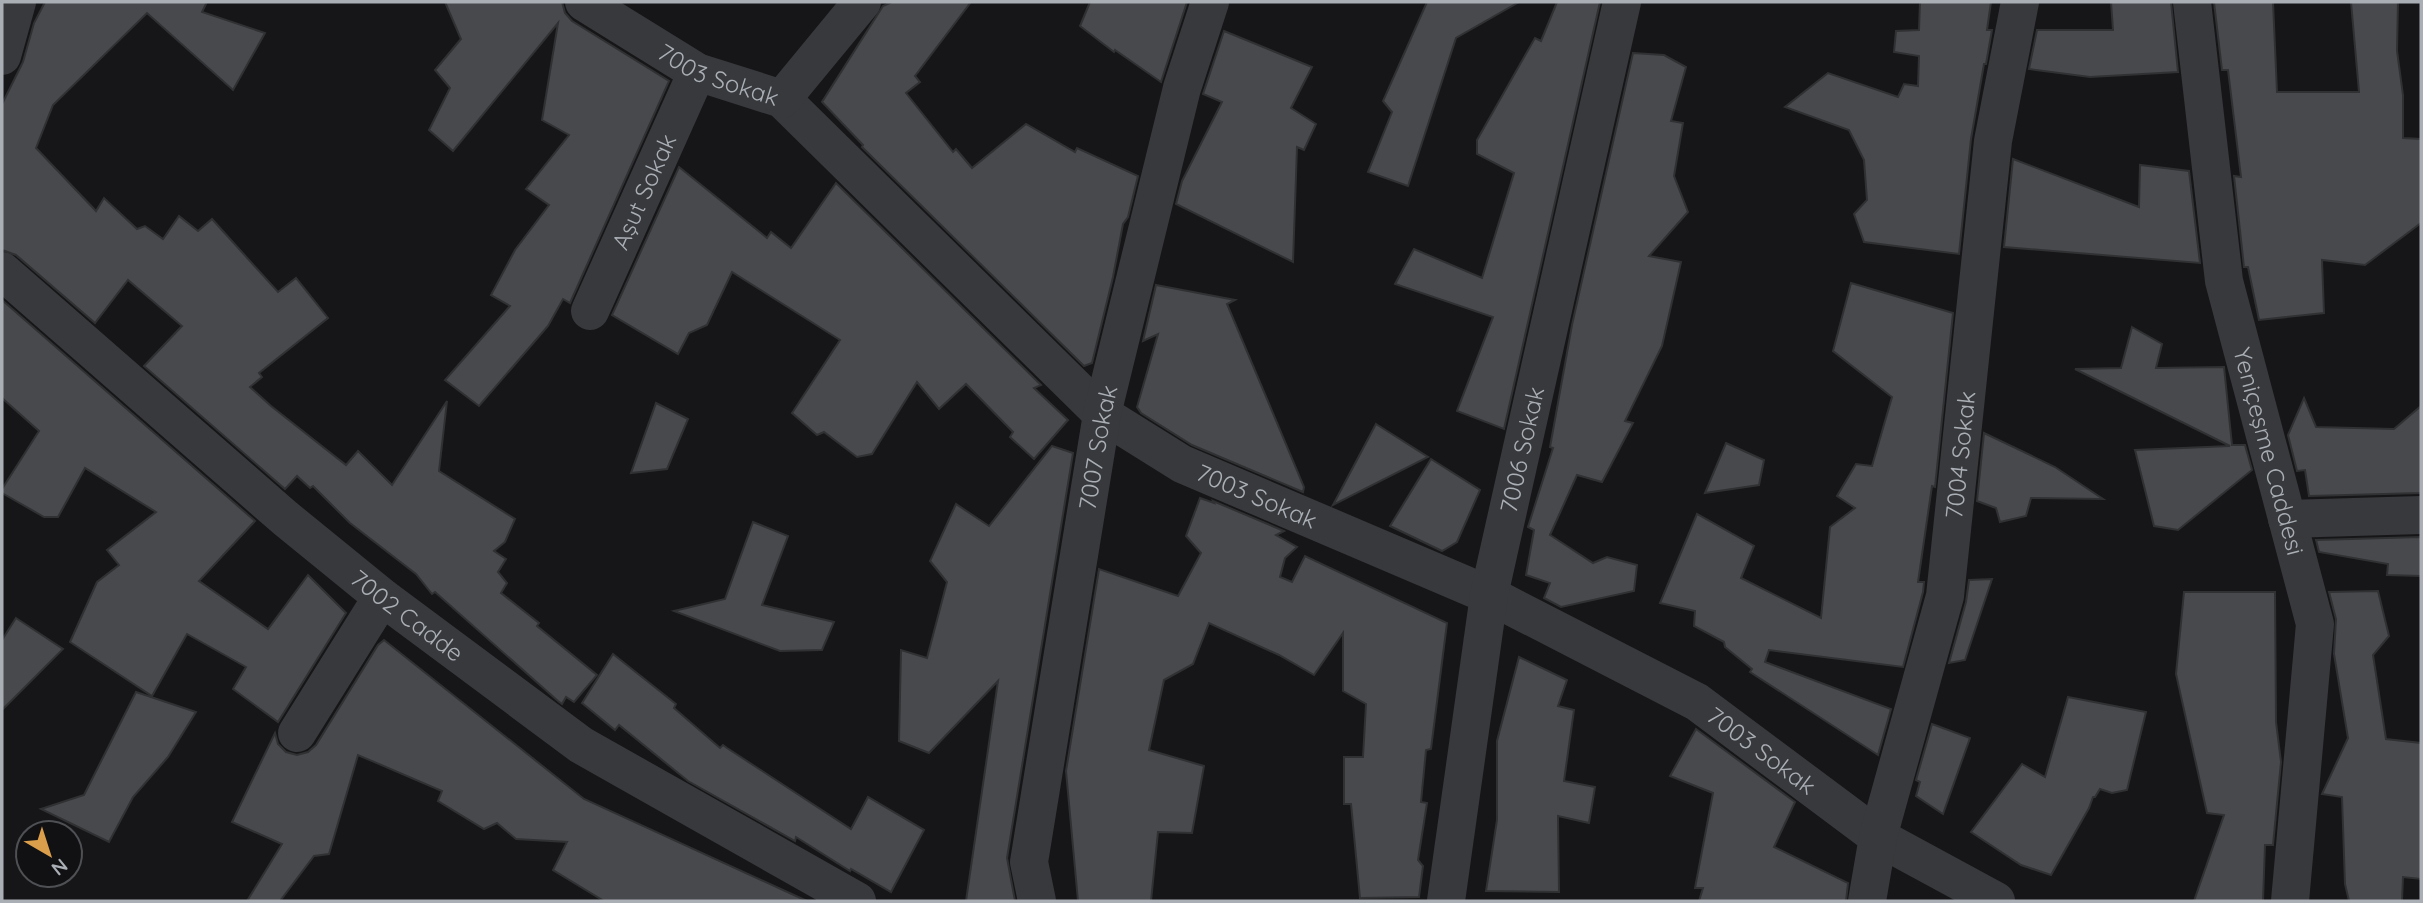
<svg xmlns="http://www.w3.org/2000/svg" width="2423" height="903" viewBox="0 0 2423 903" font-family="Quicksand,sans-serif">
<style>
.building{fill:#48494d;stroke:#303133;stroke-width:2}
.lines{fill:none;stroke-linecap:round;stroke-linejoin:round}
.street{stroke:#38393c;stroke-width:38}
.labels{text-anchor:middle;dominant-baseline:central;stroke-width:5;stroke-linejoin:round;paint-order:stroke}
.street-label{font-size:24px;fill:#aaafb6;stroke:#111113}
</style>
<rect width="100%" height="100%" fill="#161618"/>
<g class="building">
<path d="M 45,2 L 207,2 L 202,12 L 265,33 L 233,90 L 147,13 L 53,105 L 36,148 L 96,211 L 104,198 L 137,229 L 145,226 L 163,239 L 179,216 L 198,231 L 212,219 L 278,292 L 296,278 L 328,318 L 259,373 L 262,377 L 250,387 L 271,406 L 346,465 L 358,451 L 392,485 L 447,401 L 439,471 L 515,519 L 505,542 L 494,551 L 506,559 L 498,572 L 507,583 L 501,593 L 539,623 L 537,626 L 597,675 L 574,702 L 566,697 L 562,704 L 558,701 L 435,592 L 432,594 L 416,574 L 350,523 L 313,486 L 310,488 L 297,476 L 285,489 L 144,366 L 182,326 L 128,280 L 95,323 L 16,255 L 2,250 L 2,104 L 23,62 L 34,23 Z"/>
<path d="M 445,2 L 562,2 L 565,13 L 572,21 L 669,81 L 570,303 L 563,299 L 548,326 L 479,406 L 445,380 L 510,306 L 491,295 L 515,250 L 549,205 L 526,189 L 569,135 L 542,120 L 558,23 L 453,151 L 429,130 L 450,88 L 435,70 L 461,39 Z"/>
<path d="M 892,2 L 971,2 L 915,76 L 920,82 L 906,93 L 953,152 L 956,149 L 972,168 L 1026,124 L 1075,152 L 1077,148 L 1138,176 L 1128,217 L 1123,224 L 1113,277 L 1092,363 L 1084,366 L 862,147 L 863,145 L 822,102 L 883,6 Z"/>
<path d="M 1090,2 L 1187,2 L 1161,82 L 1115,50 L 1114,52 L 1080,26 Z"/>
<path d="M 1427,2 L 1519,2 L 1456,38 L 1408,186 L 1368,172 L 1392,112 L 1383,101 Z"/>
<path d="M 1557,2 L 1600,2 L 1504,429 L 1457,411 L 1493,317 L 1395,284 L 1414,249 L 1482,278 L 1514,173 L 1477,154 L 1477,140 L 1535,38 L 1541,41 Z"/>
<path d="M 1920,2 L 1991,2 L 1987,30 L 1992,30 L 1986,64 L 1984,64 L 1971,139 L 1959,254 L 1864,242 L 1854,214 L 1867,200 L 1864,160 L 1849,130 L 1785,107 L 1828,73 L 1898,97 L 1904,84 L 1918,86 L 1919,56 L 1894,52 L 1896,31 L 1919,30 Z"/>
<path d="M 2111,2 L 2171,2 L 2178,72 L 2090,77 L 2029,69 L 2037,30 L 2113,30 Z"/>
<path d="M 2214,2 L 2273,2 L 2277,92 L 2359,92 L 2351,2 L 2398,2 L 2397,51 L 2403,95 L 2403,138 L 2421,139 L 2421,223 L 2365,265 L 2322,260 L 2324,313 L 2259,320 L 2248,267 L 2244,267 L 2234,176 L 2241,177 L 2228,70 L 2222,70 Z"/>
<path d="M 1224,31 L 1312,67 L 1291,108 L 1316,124 L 1304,150 L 1297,147 L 1293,262 L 1176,204 L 1182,181 L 1222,102 L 1203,94 Z"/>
<path d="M 1633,53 L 1664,55 L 1686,67 L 1671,121 L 1683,123 L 1674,176 L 1688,212 L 1649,256 L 1681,262 L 1662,346 L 1625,421 L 1633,423 L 1602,482 L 1577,475 L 1550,535 L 1593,563 L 1607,557 L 1637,565 L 1634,591 L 1561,607 L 1544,598 L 1550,583 L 1526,575 L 1534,530 L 1528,527 L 1553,448 L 1550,447 L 1572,325 Z"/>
<path d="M 2013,159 L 2139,207 L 2140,165 L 2189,171 L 2200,263 L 2004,247 Z"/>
<path d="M 679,167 L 767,238 L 771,232 L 791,248 L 836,183 L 1041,385 L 1034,388 L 1068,420 L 1034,459 L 1010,437 L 1013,432 L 966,384 L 939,409 L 917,382 L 872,454 L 857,457 L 824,432 L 817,435 L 792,413 L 840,340 L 732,272 L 707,325 L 689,333 L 678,354 L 612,315 Z"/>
<path d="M 1851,283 L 1953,313 L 1935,487 L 1932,486 L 1918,582 L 1924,582 L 1923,592 L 1903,667 L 1769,650 L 1765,662 L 1891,709 L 1878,755 L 1750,672 L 1752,669 L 1725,647 L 1724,642 L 1694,626 L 1695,611 L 1660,603 L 1697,514 L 1754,546 L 1741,578 L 1821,618 L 1830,527 L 1855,508 L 1837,496 L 1856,464 L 1872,466 L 1892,397 L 1833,351 Z"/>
<path d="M 1156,285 L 1235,300 L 1227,304 L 1304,487 L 1303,492 L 1192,445 L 1141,413 L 1137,407 L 1158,334 L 1143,341 Z"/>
<path d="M 2,300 L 255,521 L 199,581 L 268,629 L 308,575 L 346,613 L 278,722 L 233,689 L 246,667 L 187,634 L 152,696 L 70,642 L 97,582 L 119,565 L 107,550 L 156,512 L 85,468 L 58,517 L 44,517 L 2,493 L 2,489 L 39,431 L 2,398 Z"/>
<path d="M 2132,327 L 2162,344 L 2156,368 L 2224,367 L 2232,445 L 2245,445 L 2252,470 L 2178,530 L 2154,526 L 2135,450 L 2230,446 L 2075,369 L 2121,368 Z"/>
<path d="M 2304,398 L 2316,427 L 2394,429 L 2421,406 L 2421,493 L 2309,496 L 2305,470 L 2297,471 L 2288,435 Z"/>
<path d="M 656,403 L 688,419 L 667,469 L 631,473 Z"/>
<path d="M 1376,424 L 1428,457 L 1333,505 Z"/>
<path d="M 1984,433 L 2055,467 L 2103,499 L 2031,498 L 2026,516 L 2000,522 L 1996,508 L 1977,501 Z"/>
<path d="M 1726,443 L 1764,460 L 1759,485 L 1705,493 Z"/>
<path d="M 1052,446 L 1073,453 L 1007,858 L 1015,901 L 966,901 L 998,681 L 929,753 L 899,741 L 901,650 L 927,658 L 947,582 L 930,561 L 956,504 L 989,526 Z"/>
<path d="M 1431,459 L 1480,490 L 1457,542 L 1442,551 L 1390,526 Z"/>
<path d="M 1200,498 L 1214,503 L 1213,501 L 1284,531 L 1276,535 L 1297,547 L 1285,558 L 1280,577 L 1292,582 L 1305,556 L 1447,623 L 1431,749 L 1426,750 L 1421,802 L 1427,803 L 1418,860 L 1423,866 L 1419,897 L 1360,898 L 1351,804 L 1344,804 L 1344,757 L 1363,757 L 1366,704 L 1343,691 L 1343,633 L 1314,675 L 1279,655 L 1209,623 L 1193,664 L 1164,680 L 1149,750 L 1204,766 L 1192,833 L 1158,832 L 1151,901 L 1078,901 L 1066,771 L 1099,569 L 1178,596 L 1201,553 L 1186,536 Z"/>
<path d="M 753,522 L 788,536 L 762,605 L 834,622 L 822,650 L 780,651 L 674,611 L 725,599 Z"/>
<path d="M 2421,537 L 2421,576 L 2387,575 L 2388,564 L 2319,552 L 2316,540 Z"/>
<path d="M 1992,579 L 1965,660 L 1949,663 L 1966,602 L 1969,580 Z"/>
<path d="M 2378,591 L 2389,636 L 2373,655 L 2386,739 L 2421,743 L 2421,879 L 2403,877 L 2402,901 L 2349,901 L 2345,884 L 2342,797 L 2322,794 L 2348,738 L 2334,654 L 2336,619 L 2329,592 Z"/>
<path d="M 2184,592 L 2275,592 L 2276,722 L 2281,762 L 2273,845 L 2265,845 L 2263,901 L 2194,901 L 2224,815 L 2207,813 L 2176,674 Z"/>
<path d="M 16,618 L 63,649 L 2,710 L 2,640 Z"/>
<path d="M 384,640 L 584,799 L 807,901 L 604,901 L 553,870 L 567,842 L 516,839 L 497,823 L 484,829 L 438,801 L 442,791 L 358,755 L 329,854 L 314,856 L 280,901 L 247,901 L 282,844 L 232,822 L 275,733 L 278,744 L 286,752 L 297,755 L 308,752 L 316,745 L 378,645 Z"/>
<path d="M 613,654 L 676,704 L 674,708 L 720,748 L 723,745 L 727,748 L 851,829 L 868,797 L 924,830 L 891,892 L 851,869 L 850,871 L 796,837 L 795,841 L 688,781 L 619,725 L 615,730 L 582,703 Z"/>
<path d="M 1519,657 L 1567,680 L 1558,706 L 1574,710 L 1564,781 L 1595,787 L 1589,823 L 1558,816 L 1559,892 L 1486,891 L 1497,820 L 1497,741 Z"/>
<path d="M 136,692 L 196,712 L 168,757 L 133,797 L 109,842 L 41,809 L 84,795 Z"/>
<path d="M 2068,697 L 2146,712 L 2127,790 L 2112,793 L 2100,789 L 2095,797 L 2093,797 L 2089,808 L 2051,875 L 2021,865 L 1971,832 L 2022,764 L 2045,777 Z"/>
<path d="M 1932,724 L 1970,738 L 1943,814 L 1916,796 L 1920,782 L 1916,780 Z"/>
<path d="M 1696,729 L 1795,802 L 1774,847 L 1848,883 L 1846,901 L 1699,901 L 1703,888 L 1695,888 L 1713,793 L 1670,776 Z"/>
</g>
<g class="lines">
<g class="street">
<path id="s1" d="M 584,2 L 697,72 L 782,99 L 1102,414 L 1182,464 L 1489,595 L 1697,702 L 1878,837 L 1996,901"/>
<path id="s2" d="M 2192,2 L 2224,281 L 2315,624 L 2290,901"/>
<path d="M 2,56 L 17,2"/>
<path d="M 782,99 L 862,2"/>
<path id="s3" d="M 2,271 L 285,518 L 382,597 L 581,745 L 857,901"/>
<path id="s4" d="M 590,311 L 697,72"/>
<path d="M 2287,519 L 2421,515"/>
<path d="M 297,733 L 382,597"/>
<path id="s5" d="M 1037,901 L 1029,862 L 1102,414 L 1182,88 L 1210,2"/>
<path id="s6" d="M 1446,901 L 1489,595 L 1622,2"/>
<path id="s7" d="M 1867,901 L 1878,837 L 1945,596 L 1993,141 L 2020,2"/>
</g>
</g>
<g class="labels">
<g class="street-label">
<text stroke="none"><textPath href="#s1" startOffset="154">7003 Sokak</textPath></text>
<text stroke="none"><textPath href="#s4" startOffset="131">Aşut Sokak</textPath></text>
<text stroke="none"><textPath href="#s5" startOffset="460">7007 Sokak</textPath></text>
<text stroke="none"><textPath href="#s6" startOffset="458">7006 Sokak</textPath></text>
<text stroke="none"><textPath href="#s2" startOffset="457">Yeniçeşme Caddesi</textPath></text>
<text stroke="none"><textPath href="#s7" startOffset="457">7004 Sokak</textPath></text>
<text stroke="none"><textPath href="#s1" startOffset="847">7003 Sokak</textPath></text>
<text stroke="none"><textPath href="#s3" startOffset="532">7002 Cadde</textPath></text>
<text stroke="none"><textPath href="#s1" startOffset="1414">7003 Sokak</textPath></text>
</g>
</g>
<rect width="2423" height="903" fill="none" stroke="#aaafb6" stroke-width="7"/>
<g transform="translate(49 854) rotate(141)"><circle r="33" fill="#111113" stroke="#4e5054" stroke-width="2"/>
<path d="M0-5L12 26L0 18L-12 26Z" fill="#db9e4b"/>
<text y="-10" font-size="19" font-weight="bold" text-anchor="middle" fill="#aaafb6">N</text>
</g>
</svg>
